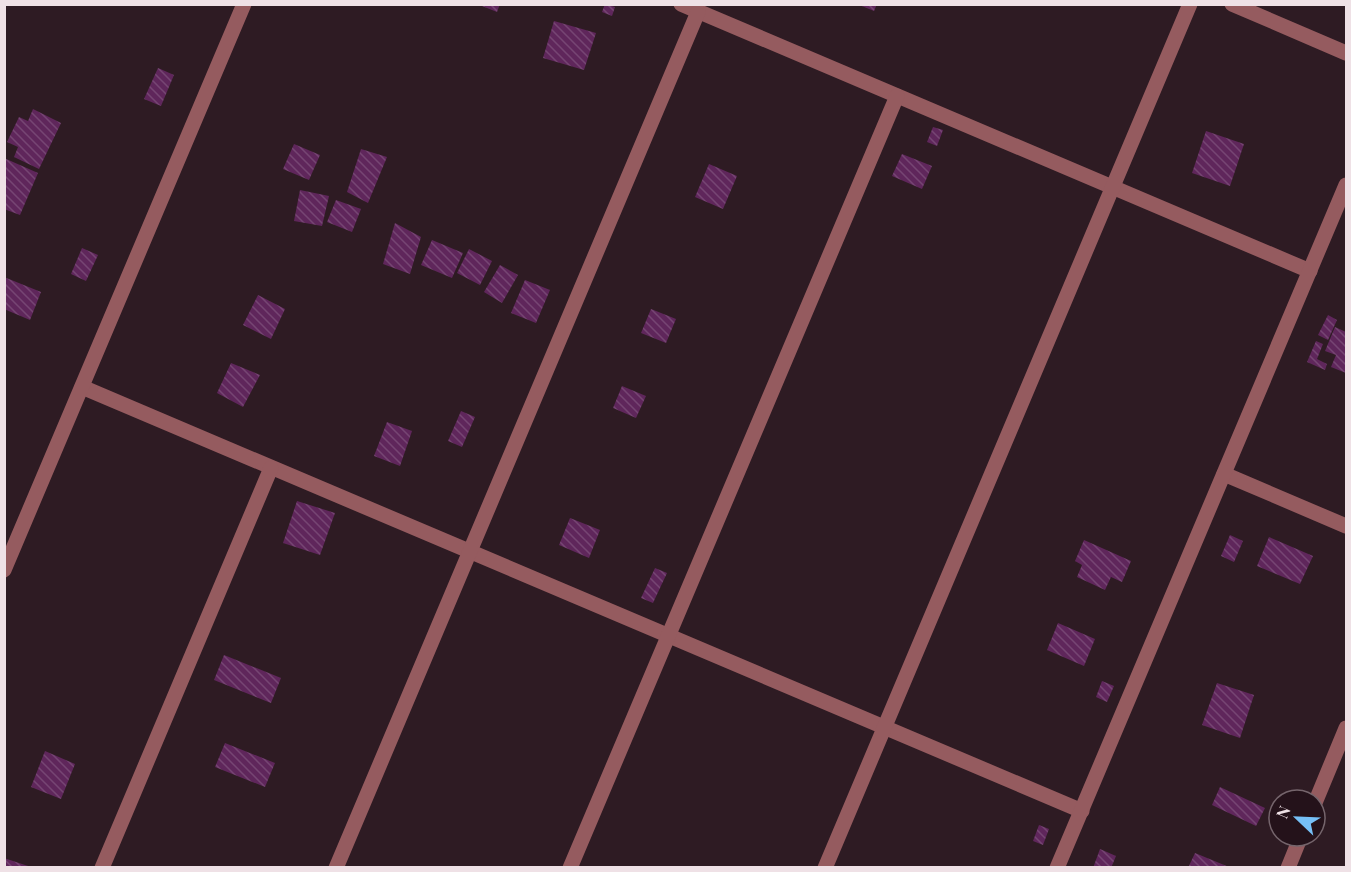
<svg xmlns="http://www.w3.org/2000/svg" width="1351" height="872" viewBox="0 0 1351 872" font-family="'Playfair Display',serif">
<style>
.building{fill:url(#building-back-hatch)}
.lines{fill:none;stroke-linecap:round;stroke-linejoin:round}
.minor{stroke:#955b5f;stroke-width:15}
</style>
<defs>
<pattern id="building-back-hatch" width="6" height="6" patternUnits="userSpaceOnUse" patternTransform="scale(1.5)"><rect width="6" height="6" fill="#5f265b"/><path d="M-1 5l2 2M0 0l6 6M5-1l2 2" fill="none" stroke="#764573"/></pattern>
</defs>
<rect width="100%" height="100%" fill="#2e1b23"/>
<g class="building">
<path d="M 477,4 L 500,4 L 497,12 Z"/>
<path d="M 605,4 L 615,7 L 612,16 L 602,12 Z"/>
<path d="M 857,4 L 877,4 L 874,11 Z"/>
<path d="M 554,21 L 596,33 L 584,70 L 543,58 Z"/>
<path d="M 158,68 L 174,75 L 161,106 L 144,99 Z"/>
<path d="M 33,109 L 61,123 L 39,169 L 14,157 L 18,147 L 7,142 L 19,117 L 28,121 Z"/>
<path d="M 933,127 L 943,130 L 937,146 L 927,142 Z"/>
<path d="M 1206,131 L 1244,144 L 1230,186 L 1192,173 Z"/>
<path d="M 294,144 L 320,155 L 309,180 L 283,169 Z"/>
<path d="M 361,149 L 387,157 L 368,203 L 347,192 Z"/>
<path d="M 902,154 L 932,166 L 922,189 L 892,176 Z"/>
<path d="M 4,158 L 38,173 L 20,215 L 4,209 Z"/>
<path d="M 709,164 L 737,176 L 723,209 L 695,197 Z"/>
<path d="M 300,190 L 329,196 L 322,226 L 294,221 Z"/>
<path d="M 336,200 L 361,209 L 352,232 L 327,222 Z"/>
<path d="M 395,223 L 421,237 L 410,274 L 383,264 Z"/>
<path d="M 432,240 L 463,253 L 452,278 L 421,265 Z"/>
<path d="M 82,248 L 98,255 L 86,281 L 71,274 Z"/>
<path d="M 469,249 L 492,261 L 480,285 L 457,273 Z"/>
<path d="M 500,265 L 518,275 L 502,303 L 484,292 Z"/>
<path d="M 4,277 L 41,292 L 30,320 L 4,309 Z"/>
<path d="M 525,280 L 550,290 L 536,323 L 511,313 Z"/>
<path d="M 258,295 L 285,309 L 271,339 L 243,325 Z"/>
<path d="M 651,309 L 676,319 L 666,343 L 641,333 Z"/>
<path d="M 1328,315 L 1337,320 L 1328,340 L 1318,335 Z"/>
<path d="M 1335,327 L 1346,332 L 1346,373 L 1331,367 L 1336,355 L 1325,351 Z"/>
<path d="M 1316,341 L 1323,344 L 1317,359 L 1327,364 L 1325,370 L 1307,362 Z"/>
<path d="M 231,363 L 260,375 L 243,407 L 217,393 Z"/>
<path d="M 622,386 L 646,396 L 636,418 L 613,408 Z"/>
<path d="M 461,411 L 475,417 L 462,447 L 448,441 Z"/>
<path d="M 387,422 L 412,431 L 400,466 L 374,456 Z"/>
<path d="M 297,501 L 335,513 L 320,555 L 283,543 Z"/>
<path d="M 570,518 L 600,530 L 589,558 L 559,545 Z"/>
<path d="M 1230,535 L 1243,541 L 1234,562 L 1221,556 Z"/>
<path d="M 1269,537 L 1313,556 L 1300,584 L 1257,566 Z"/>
<path d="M 1084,540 L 1131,561 L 1122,582 L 1111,577 L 1105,590 L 1077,577 L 1082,565 L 1075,561 Z"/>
<path d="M 655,568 L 667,573 L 653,603 L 641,598 Z"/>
<path d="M 1058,623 L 1095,639 L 1084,666 L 1047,650 Z"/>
<path d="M 224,655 L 281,678 L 271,703 L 214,680 Z"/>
<path d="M 1102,681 L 1114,686 L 1107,702 L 1096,697 Z"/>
<path d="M 1217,683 L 1254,695 L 1240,738 L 1202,725 Z"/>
<path d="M 225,743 L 275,763 L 265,787 L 215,767 Z"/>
<path d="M 45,751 L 75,764 L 61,799 L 31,787 Z"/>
<path d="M 1220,787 L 1265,808 L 1256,826 L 1212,805 Z"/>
<path d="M 1039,825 L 1049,829 L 1043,845 L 1033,841 Z"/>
<path d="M 1100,849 L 1116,856 L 1111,868 L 1093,868 Z"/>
<path d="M 1195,853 L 1229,867 L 1229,868 L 1188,868 Z"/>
<path d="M 4,858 L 31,867 L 31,868 L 4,868 Z"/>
</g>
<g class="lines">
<g class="minor">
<path d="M 681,4 L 1310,271"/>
<path d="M 1232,4 L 1346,53"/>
<path d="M 82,387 L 1082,811"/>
<path d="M 1224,474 L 1346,526"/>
<path d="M 4,570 L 244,4"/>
<path d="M 1315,803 L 1346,728"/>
<path d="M 102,868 L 271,468"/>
<path d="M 336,868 L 698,12"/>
<path d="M 570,868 L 897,96"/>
<path d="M 825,868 L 1190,4"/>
<path d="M 1057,868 L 1346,185"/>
<path d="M 1288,868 L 1301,836"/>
</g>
</g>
<rect width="1351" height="872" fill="none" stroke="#efe1e6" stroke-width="12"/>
<g transform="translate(1297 818) rotate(293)"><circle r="28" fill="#24121a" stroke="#75656c" stroke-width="1.5"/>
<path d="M0-4.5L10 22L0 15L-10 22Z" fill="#76c0f7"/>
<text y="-9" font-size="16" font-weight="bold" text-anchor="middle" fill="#efe1e6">N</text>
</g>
</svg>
